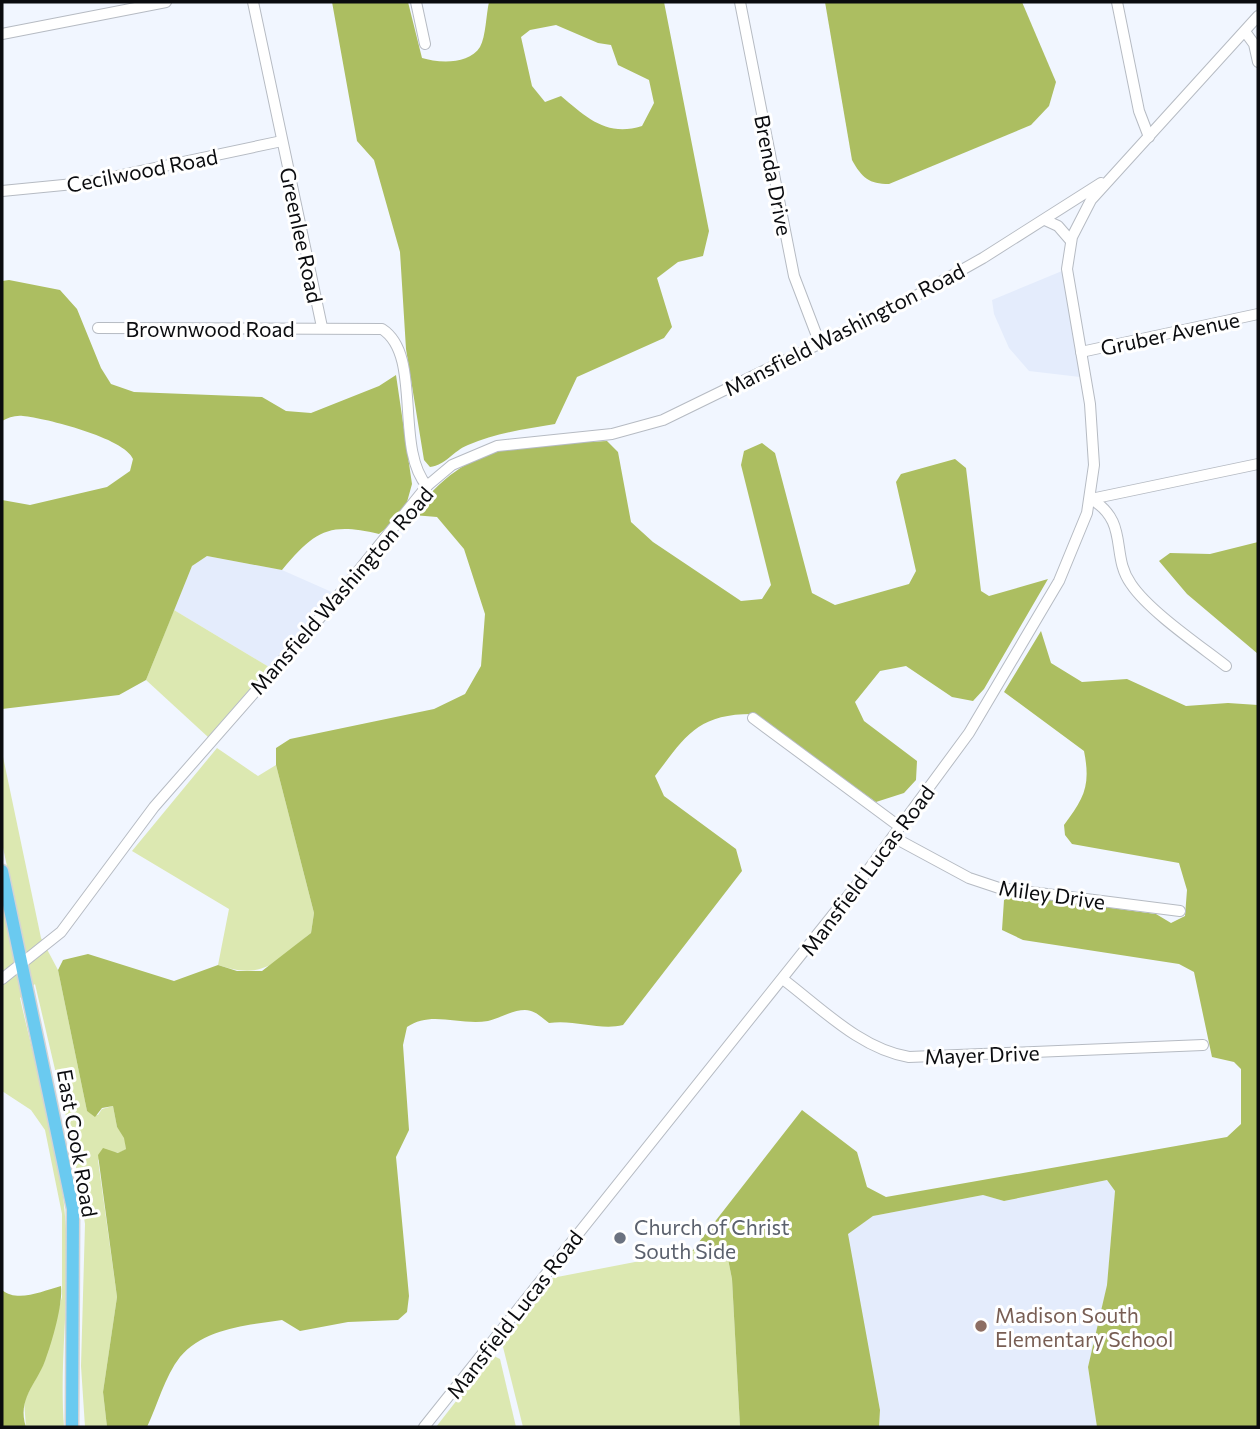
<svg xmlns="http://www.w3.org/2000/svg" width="1260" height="1429" viewBox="0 0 1260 1429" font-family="Commissioner,sans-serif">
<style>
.built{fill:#e4ecfc}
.green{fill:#dce8b1}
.forest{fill:#acbe61;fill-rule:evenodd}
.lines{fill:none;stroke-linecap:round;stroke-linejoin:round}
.minor-casing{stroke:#b6bbc3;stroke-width:12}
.major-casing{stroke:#d3d3d4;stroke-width:15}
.minor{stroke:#fff;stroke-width:10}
.major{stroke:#6acaf0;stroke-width:12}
.worship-dot{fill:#6b7280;stroke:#fff;stroke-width:2.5}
.education-dot{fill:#8d6e63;stroke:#fff;stroke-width:2.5}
.labels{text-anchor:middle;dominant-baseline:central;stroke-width:6;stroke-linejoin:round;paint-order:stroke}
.street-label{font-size:21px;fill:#0b0c0f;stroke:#fff}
.worship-label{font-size:21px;fill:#5b616d;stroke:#fff;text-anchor:start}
.education-label{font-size:21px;fill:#785e54;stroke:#fff;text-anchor:start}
</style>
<rect width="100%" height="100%" fill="#f1f6ff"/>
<g class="built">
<path d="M 1062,271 L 1080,377 L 1029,371 L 1009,348 L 994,314 L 992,300 Z"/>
<path d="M 207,556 L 282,570 L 334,593 L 269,667 L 174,610 L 192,566 Z"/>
<path d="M 1107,1180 L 1115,1191 L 1107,1286 L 1088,1367 L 1097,1427 L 879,1427 L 880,1410 L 847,1234 L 873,1216 L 983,1195 L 1004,1201 Z"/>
</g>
<g class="green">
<path d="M 174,610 L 269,667 L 208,737 L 146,680 Z"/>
<path d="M 217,748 L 258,776 L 276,765 L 314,913 L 311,933 C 276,961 265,981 218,965 L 229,909 L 132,851 Z"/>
<path d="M 2,752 L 41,938 L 58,970 L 87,1111 L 98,1115 L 102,1109 L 113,1106 L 117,1127 L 125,1138 L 126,1149 L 119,1153 L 109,1151 L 98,1160 L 117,1297 L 103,1392 L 107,1427 L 85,1427 L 81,1366 L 85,1224 L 72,1142 L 35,984 L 20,998 C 37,1074 62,1152 66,1229 C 70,1295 59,1361 64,1427 L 26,1427 L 24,1401 L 44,1363 L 62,1297 L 62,1214 L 45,1130 L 31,1110 L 2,1091 L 2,898 L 12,949 L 20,927 L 2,843 Z"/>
<path d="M 726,1249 L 732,1279 L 740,1427 L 523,1427 L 502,1343 L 552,1278 L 692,1251 Z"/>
<path d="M 492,1355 L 500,1359 L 516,1427 L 436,1427 Z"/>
</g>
<g class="forest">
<path d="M 332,2 L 408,2 L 422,58 C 438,63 469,65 480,47 C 486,36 486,15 489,2 L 664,2 L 709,231 L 703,256 L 678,262 L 657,278 L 672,327 L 664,338 L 577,377 L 555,424 C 525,429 495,433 468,445 C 453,451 446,465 430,467 L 424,460 L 406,349 L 400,252 L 374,160 L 357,141 ZM 556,25 L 598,43 L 611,45 L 618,65 L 649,80 L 654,103 L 642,126 C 607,137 587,118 561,96 L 545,102 L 532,86 L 521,37 L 530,30 Z"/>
<path d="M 825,2 L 1022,2 L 1056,82 L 1049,106 L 1031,125 L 889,184 C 869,184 862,178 852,160 Z"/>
<path d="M 9,280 L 60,290 L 77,309 L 101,368 L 111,384 L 134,392 L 262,397 L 286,411 L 311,413 L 379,386 L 396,375 L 412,484 L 404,513 L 379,534 C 328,522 315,531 282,570 L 207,556 L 192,566 L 146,680 L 119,695 L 2,709 L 2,500 L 30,505 L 107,487 L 130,471 L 133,459 C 125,438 45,418 23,416 C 15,415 8,418 2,421 L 2,281 Z"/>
<path d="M 607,441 L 618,452 L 631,522 L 653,542 L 741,601 L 762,599 L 771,585 L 741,465 L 744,451 L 762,443 L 775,453 L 812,593 L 835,605 L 909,584 L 916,571 L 896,482 L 901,474 L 955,459 L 966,468 L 981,591 L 989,596 L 1048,579 L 984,689 L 973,701 L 952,697 L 906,666 L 880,671 L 855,702 L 864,721 L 917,761 L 916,780 L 904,793 L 876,802 L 752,714 C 697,714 685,737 655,776 L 664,796 L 736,849 L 742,871 L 623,1025 C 600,1031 574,1019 549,1023 C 541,1017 535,1010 525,1010 C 513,1010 500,1018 488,1021 C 460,1026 431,1010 407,1027 L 403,1045 L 409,1130 L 396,1157 L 409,1296 L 407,1312 L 398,1320 L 348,1322 L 300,1331 L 282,1320 C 248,1325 204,1328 180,1357 C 165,1376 157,1406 147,1427 L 107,1427 L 103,1392 L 117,1297 L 98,1155 L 103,1148 L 118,1153 L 126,1149 L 124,1138 L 117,1127 L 113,1106 L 102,1108 L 95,1117 L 87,1111 L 58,970 L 63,960 L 88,954 L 174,981 L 218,965 L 237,971 L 262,971 L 311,933 L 314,913 L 276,765 L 276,748 L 290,739 L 434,709 L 465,694 L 481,666 L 485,614 L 464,549 L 437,517 L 413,515 C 468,439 521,446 607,441 Z"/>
<path d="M 1258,542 L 1258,654 L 1187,594 L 1159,561 L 1170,553 L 1210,554 Z"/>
<path d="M 1041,631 L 1051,663 L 1082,682 L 1127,679 L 1186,706 L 1228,703 L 1258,705 L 1258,1427 L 1097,1427 L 1088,1367 L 1107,1285 L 1115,1191 L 1107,1180 L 1004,1201 L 983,1195 L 873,1216 L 848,1234 L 880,1410 L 879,1427 L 740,1427 L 732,1279 L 726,1249 L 692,1251 L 802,1110 L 857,1152 L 867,1187 L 886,1197 L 1227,1137 L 1241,1124 L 1241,1069 L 1234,1062 L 1212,1057 L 1194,972 L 1179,964 L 1023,940 L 1002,930 L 1004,900 L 1015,895 L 1156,914 L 1171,923 L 1185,916 L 1187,890 L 1179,863 L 1072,844 L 1065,835 L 1064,825 C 1084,798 1091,786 1084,751 L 1004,692 Z"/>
<path d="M 61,1286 C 63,1305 52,1342 45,1361 C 36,1385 17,1399 26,1427 L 2,1427 L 2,1290 C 18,1303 42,1291 61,1286 Z"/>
</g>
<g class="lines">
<defs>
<g id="minor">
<path d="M 253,2 L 322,327"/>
<path d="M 416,2 L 425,44"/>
<path d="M 740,2 L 794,276 L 820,344"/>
<path d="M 1117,2 L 1139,111 L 1149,137"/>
<path d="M 1246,33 L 1254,44 L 1258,62"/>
<path d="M 2,34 L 166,2"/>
<path d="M 2,191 L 84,183 L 282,141"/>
<path d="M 1045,220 L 1058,226 L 1071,241"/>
<path d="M 98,328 L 382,329 C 423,355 394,448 427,486"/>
<path d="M 1081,352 L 1258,314"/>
<path d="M 1091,499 C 1130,522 1110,555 1131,584 C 1149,611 1199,645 1226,666"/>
<path d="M 1091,499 L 1258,464"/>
<path d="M 753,718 L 900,827"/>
<path d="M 893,837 L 969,878 L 999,888 L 1180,911"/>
<path d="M 2,979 L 61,932 L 154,807 L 325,612 L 427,486 L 452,465 L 497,446 L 612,434 L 663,420 L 905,302 L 983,258 L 1101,183"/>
<path d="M 784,980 C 822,1009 861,1049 909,1057 L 1203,1045"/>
<path d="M 424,1427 L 863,877 L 969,733 L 1059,581 L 1087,513 L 1094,465 L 1090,404 L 1067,269 L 1072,237 L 1091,200 L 1258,16"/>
</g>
<path id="major" d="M 2,871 L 73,1209 L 72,1427"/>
</defs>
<use href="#minor" class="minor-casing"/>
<use href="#major" class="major-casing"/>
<use href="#minor" class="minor"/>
<use href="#major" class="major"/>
</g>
<circle class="worship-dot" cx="620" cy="1238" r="7"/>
<circle class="education-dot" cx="981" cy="1326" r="7"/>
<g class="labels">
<g class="street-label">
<text transform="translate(142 170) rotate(-11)">Cecilwood Road</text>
<text transform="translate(774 175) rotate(79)">Brenda Drive</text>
<text transform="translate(302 235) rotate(78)">Greenlee Road</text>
<text x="210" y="328">Brownwood Road</text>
<text transform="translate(844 329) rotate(-27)">Mansfield Washington Road</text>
<text transform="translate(1170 333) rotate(-12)">Gruber Avenue</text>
<text transform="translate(341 590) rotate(-49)">Mansfield Washington Road</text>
<text transform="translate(867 870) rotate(-53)">Mansfield Lucas Road</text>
<text transform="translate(1052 894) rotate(8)">Miley Drive</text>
<text transform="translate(982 1054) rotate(-2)">Mayer Drive</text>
<text transform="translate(78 1143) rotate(80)">East Cook Road</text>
<text transform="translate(514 1314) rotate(-52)">Mansfield Lucas Road</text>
</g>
<g class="worship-label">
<text x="634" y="1226">Church of Christ<tspan x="634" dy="24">South Side</tspan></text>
</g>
<g class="education-label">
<text x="995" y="1314">Madison South<tspan x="995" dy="24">Elementary School</tspan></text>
</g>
</g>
<rect width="1260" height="1429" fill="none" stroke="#0b0c0f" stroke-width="7"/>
</svg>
